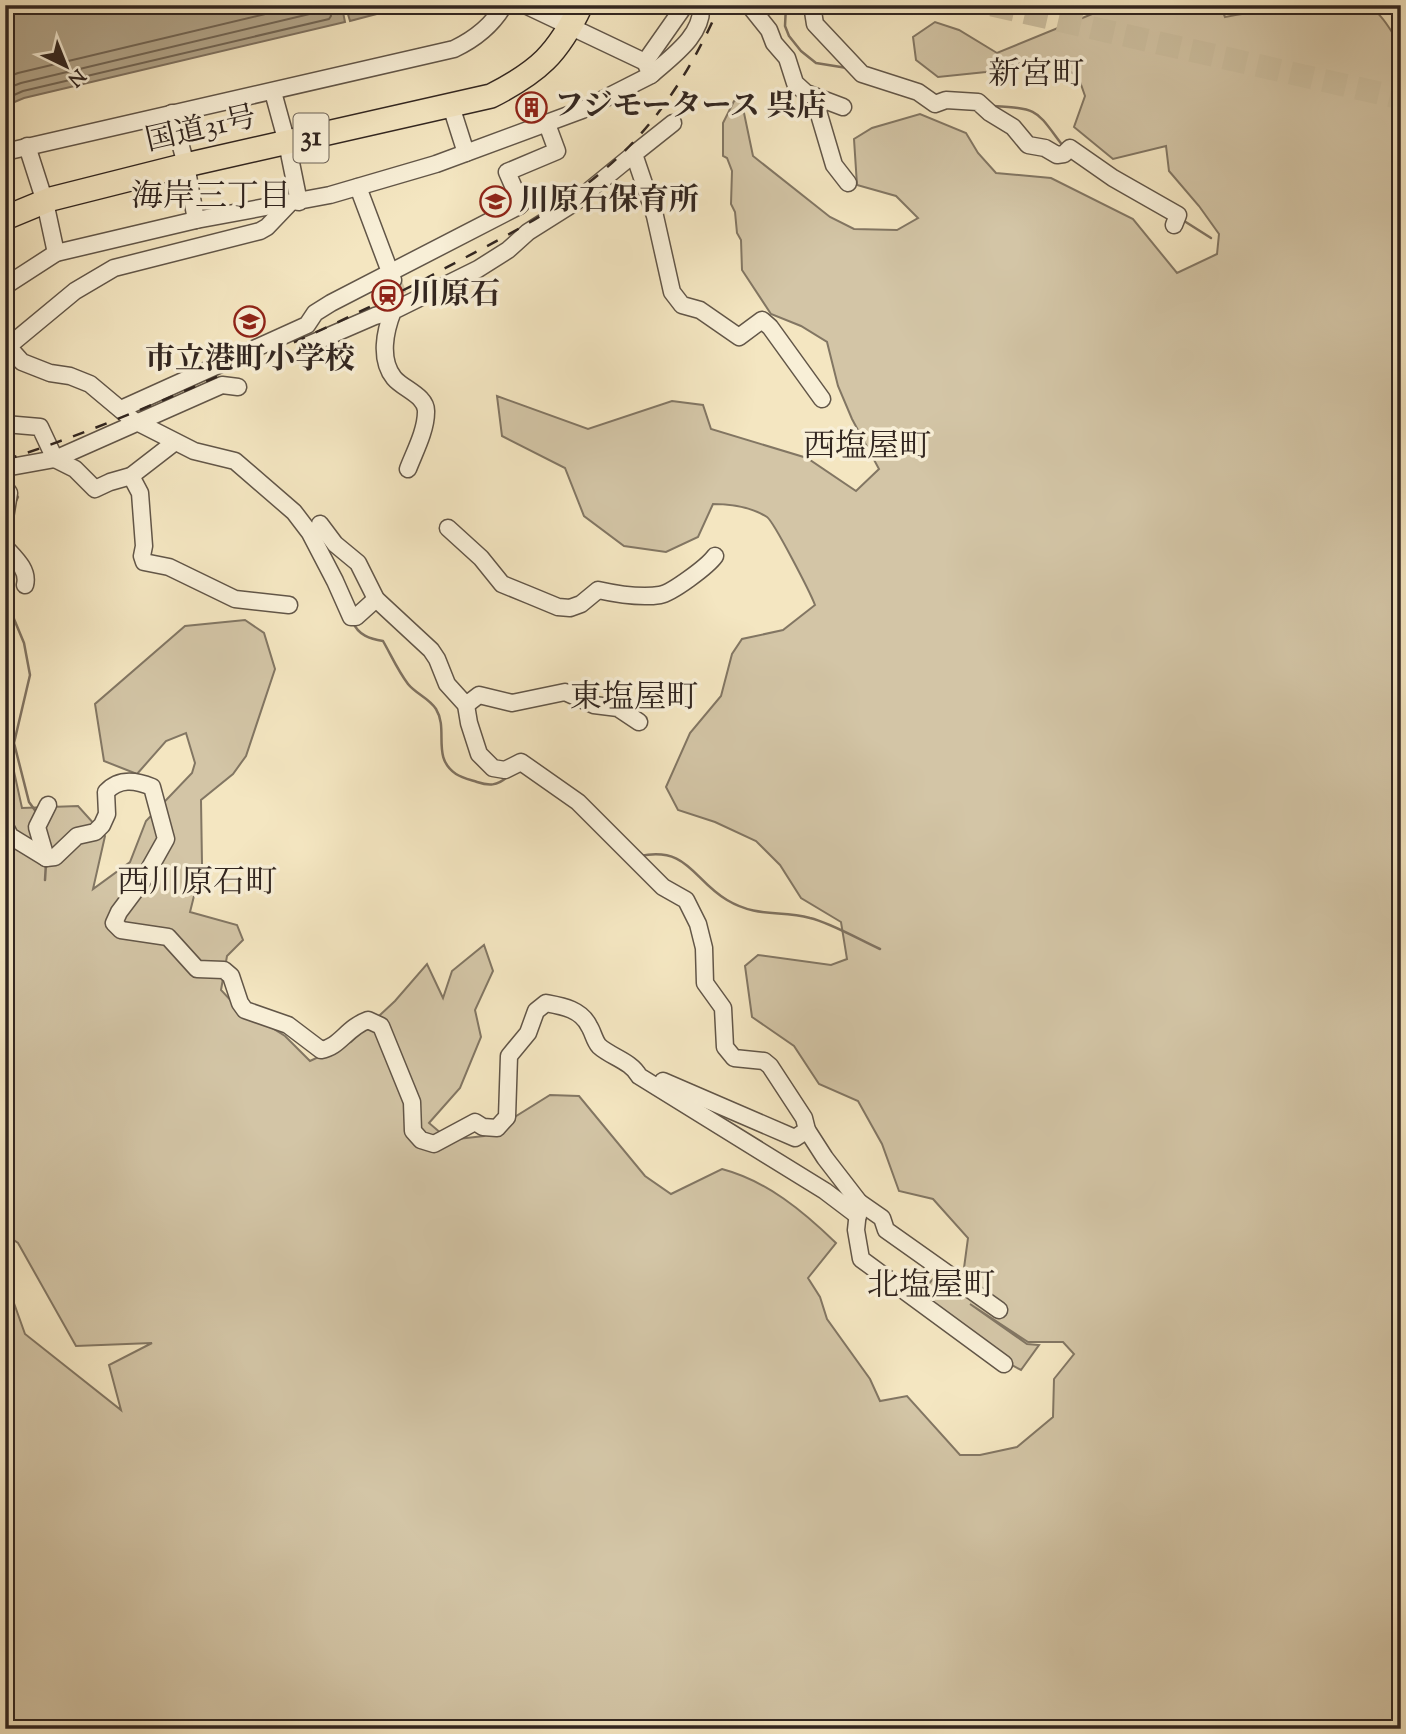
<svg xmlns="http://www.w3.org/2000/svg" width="1406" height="1734" viewBox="0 0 1406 1734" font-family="'Sorts Mill Goudy','Noto Serif JP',serif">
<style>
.green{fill:#d3c5a6;stroke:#827663;stroke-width:2}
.water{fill:#b2a58a;stroke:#7f7260;stroke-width:2}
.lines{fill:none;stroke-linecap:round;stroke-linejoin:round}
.shore{stroke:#726655;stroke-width:2}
.stream{stroke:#7f7260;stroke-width:2.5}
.minor-tunnel{stroke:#cdc0a1;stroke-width:16;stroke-dasharray:16 8;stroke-linecap:butt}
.highway-tunnel{stroke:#cdc0a1;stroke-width:23;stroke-dasharray:23 11;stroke-linecap:butt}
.minor-casing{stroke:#625648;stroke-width:19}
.highway-casing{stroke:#322620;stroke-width:26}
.minor{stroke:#f8efd7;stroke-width:16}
.highway{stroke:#f4e6c1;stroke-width:23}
.rail{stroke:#322620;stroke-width:2.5;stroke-dasharray:12 12;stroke-linecap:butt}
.labels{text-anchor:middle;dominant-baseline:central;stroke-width:7;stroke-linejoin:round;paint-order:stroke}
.shield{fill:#f8efd7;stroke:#6d6257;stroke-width:2}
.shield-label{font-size:28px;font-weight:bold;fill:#322620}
.poi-label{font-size:30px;font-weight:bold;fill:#322620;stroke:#f8efd7;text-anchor:start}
.street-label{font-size:30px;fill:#322620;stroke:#f8efd7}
.neighbourhood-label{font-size:32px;fill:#322620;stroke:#f8efd7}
</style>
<rect width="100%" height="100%" fill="#f4e6c1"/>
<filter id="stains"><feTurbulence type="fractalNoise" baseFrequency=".00286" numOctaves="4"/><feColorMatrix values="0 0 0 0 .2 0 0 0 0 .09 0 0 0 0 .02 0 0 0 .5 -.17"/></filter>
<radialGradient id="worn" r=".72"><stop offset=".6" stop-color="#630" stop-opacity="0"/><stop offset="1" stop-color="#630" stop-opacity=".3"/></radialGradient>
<path class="green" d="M 1114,5 L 1220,5 L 1225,17 C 1255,11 1351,0 1375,11 C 1385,18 1393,35 1401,46 L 1401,1729 L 5,1729 L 5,1278 L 25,1334 L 121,1410 L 109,1365 L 152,1343 L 76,1346 L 18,1243 L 5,1234 L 5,700 L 13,767 L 22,808 L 78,806 L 105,836 L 93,889 L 130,862 L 146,821 L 192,773 L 195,763 L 186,733 L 166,741 L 137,774 L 104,761 L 95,704 L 185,626 L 245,620 L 264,633 L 275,669 L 246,756 L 233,774 L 201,800 L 202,864 L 190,912 L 237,925 L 243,940 L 227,956 L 221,990 L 234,1004 L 285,1036 L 310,1061 L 351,1042 L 395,1001 L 427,964 L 443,998 L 452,971 L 484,945 L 493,971 L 475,1010 L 481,1037 L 460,1088 L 429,1123 L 449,1140 L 484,1136 L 550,1095 L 579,1096 L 645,1176 L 671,1194 L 722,1169 C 767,1181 803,1211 836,1243 L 808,1278 L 820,1297 L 827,1319 L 870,1379 L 880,1401 L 907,1396 L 960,1455 L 980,1455 L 1017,1447 L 1053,1417 L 1054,1379 L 1074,1354 L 1063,1342 L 1028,1342 L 970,1304 L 1027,1344 L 1039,1345 L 1021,1370 L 1006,1362 L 916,1298 L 941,1270 L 960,1284 L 958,1296 L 960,1298 L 968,1238 L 933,1199 L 899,1191 L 882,1144 L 858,1101 L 819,1084 L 794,1046 L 752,1017 L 745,966 L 758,955 L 831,965 L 847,959 L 841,922 L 801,898 L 780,865 L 756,841 L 715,822 L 678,810 L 666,787 L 690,733 L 721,696 L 732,654 L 742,639 L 783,630 L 815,605 C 810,592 774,522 767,517 C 751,507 732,504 713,504 L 698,537 L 666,552 L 624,546 L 584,516 L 565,468 L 502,436 L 497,396 L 588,429 L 672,401 L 703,405 L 711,429 L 807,458 L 856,491 L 879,469 L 852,419 L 838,386 L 827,342 L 801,326 L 771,314 L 742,270 L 741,240 L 737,233 L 735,212 L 731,204 L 732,171 L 727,158 L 723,156 L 723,123 L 734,101 L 745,98 L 744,113 L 753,156 L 830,217 L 854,229 L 897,230 L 918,218 L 896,196 L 857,185 L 854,139 L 872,128 L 920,114 L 966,133 L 978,153 L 996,173 L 1051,178 L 1133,219 L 1177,273 L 1217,254 L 1219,234 L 1199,206 L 1169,171 L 1166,146 L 1113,159 L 1074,127 L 1085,96 L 1078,76 L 1047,59 L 1019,63 L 986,72 L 938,77 L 916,60 L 913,37 L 935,22 L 959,30 L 997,53 Z"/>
<g class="water">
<path d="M 5,5 L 336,5 L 338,14 L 343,12 L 345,22 L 24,98 L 5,106 Z"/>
<path d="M 349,5 L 411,5 L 350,21 L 347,11 L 350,10 Z"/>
</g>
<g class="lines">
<g class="shore">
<path d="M 5,78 L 18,73 L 303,5"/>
<path d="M 5,89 L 21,83 L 318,12 L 321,5"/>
<path d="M 5,99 L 23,91 L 329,19 L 331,16 L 329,5"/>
</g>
<g class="stream">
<path d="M 786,5 L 785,26 L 789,36 L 801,51 L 816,63 L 847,68"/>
<path d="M 993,106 C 1040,109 1035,109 1063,146"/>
<path d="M 1181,219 L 1211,238"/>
<path d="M 14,505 L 18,497 L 14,492"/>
<path d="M 5,579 L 14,619 L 24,643 L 30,675 L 14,743 L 29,802 L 37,813"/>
<path d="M 353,622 C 358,635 370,639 383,641 C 391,655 398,671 408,684 C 416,694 429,698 436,709 C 449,730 431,757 456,774 C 462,778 471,780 477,782 C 489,786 497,786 507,777"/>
<path d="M 640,856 C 688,846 693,880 727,900 C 757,918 780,910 810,918 C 831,923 860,940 880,949"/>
<path d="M 45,880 L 46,863"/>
</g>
<path class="minor-tunnel" d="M 393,280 L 403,305"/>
<path class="highway-tunnel" d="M 992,5 L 1401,98"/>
<defs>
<g id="minor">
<path d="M 749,5 L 769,30 L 774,43 L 787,58 L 795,83 L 806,93 L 843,107"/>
<path d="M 812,5 L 815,24 L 862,74 L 918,92 L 935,104 L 946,100 L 978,102 L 990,113 L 1013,127 L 1028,145 L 1045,148 L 1057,155 L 1064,154 L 1070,148 L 1113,178 L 1178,215 L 1174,225"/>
<path d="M 645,62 L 685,5"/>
<path d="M 651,75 C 671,57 704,35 701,5"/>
<path d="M 273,92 L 287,143 L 299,202"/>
<path d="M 821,99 L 818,111 L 834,165 L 848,183"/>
<path d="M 451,106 L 466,153"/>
<path d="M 172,113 L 186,165 L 196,220"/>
<path d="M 673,123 L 634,154 L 655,216 L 672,292 L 682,305 L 700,310 L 739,337 L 762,320 L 770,327 L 822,399"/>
<path d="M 27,146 L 45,202 L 56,253"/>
<path d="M 5,152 L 454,49 C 475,39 492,26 504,5"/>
<path d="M 358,187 L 393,280"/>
<path d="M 5,286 L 56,253 L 196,220 L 330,195 L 436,164 L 582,110 L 651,75 L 645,62 L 525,5"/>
<path d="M 5,343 L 22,362 L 50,373 L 70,376 L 90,384 L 133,420 L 194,451 L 235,461 L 294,512 L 310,533 L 335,581 L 351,617 L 356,617 L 376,599"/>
<path d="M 308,345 L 375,316 L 393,311"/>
<path d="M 5,349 L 75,291 L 114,268 L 260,231 L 267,227 L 288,205"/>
<path d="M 121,409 L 307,325 L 315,313 L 331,303 L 519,206 L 521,204 L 507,172 L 557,151 L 547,124"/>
<path d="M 5,424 L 40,427 L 55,459 L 75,469 L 95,489 L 110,482 L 131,476 L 175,442"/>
<path d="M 5,468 L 55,459 L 222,385 L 238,387"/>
<path d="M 408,469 C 414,453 426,431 426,412 C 427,396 403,389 394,378 C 379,359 385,331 393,311 L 478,269 L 508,250 L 528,232 L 574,203 L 634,154"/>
<path d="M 131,476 L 140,493 L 144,546 L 142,556 L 144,562 L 169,567 L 235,599 L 289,605"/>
<path d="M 5,487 L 9,493 L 5,518"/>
<path d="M 320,524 L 335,544 L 358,563 L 376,599 L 431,650 L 437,659 L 447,684 L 466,705 L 469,723 L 479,754 L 493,768 L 505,770 L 521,762 L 578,802 L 663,887 L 686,900 L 698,924 L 704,948 L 705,983 L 723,1008 L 725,1047 L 734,1058 L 764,1061 L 770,1066 L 804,1118 L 807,1130 L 825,1158 L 859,1202 L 856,1230 L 861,1259 L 1004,1364"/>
<path d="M 448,528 L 481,558 L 502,584 L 529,595 L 558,607 L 570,608 L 581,604 L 598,590 C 616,594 641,598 660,595 C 672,593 708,566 715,556"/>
<path d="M 5,547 C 15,558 29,570 25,585"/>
<path d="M 466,705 L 479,695 L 512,703 L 565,692 L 594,705 L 618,708 L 639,722"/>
<path d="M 5,826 L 10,836 L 46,858 L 55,857 L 77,836 L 95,832 L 102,825 L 107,814 L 106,792 C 119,778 135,780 152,787 L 166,839 L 143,880 L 119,912 L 114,923 L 121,930 L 168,937 L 197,969 L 224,970 L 231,976 L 240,1003 L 245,1010 L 288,1025 L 321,1050 C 340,1047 346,1028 368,1020 L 381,1026 L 412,1102 L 413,1131 L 421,1140 L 434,1144 L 475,1122 L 483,1127 L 497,1128 L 507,1117 L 509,1056 L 528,1033 L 536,1011 L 546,1003 C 562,1006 581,1009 589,1026 C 593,1032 594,1040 599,1046 C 611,1057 631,1061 639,1076 L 825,1191 L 858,1216"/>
<path d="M 46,858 L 37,827 L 48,805"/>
<path d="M 663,1081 L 795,1138 L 807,1130"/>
<path d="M 859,1202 L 882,1218 L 886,1230 L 999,1310"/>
</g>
<path id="highway" d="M 5,218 L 51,199 L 186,165 L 491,96 C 538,72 558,54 581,5"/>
</defs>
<use href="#minor" class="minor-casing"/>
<use href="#highway" class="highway-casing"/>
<use href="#minor" class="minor"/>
<use href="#highway" class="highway"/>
<path class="rail" d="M 5,460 C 83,435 158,403 232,370 C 302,339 371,308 438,272 C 496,241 555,213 605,169 C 657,125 693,67 720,5"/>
</g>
<defs>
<symbol id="building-ring" viewBox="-11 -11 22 22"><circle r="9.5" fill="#f8efd7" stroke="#8f2418" stroke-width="1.5"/><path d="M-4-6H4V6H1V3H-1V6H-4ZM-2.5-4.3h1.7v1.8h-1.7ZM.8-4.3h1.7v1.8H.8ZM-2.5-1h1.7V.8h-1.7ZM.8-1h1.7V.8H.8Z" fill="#8f2418"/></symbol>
<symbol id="school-ring" viewBox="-11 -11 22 22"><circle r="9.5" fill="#f8efd7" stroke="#8f2418" stroke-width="1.5"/><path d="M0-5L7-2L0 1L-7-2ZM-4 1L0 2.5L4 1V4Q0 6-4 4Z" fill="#8f2418"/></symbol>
<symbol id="station-ring" viewBox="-11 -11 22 22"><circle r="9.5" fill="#f8efd7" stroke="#8f2418" stroke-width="1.5"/><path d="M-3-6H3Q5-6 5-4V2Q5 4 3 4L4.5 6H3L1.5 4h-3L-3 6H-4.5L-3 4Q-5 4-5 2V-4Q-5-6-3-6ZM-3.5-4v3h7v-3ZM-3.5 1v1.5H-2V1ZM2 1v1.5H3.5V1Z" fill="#8f2418"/></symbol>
</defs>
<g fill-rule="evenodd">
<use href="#building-ring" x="514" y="90" width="35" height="35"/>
<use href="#school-ring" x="478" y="184" width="35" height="35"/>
<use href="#station-ring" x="370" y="278" width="35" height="35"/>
<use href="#school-ring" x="232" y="304" width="35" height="35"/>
</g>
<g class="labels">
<rect class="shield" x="293.5" y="113.5" width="35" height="49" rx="5"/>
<g class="shield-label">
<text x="311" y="138">31</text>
</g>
<g class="poi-label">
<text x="554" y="107">フジモータース 呉店</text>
<text x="519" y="201">川原石保育所</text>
<text x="410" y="295">川原石</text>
<text x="250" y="360" text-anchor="middle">市立港町小学校</text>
</g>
<g class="street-label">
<text transform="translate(201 130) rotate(-13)">国道31号</text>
</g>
<g class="neighbourhood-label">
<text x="1036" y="76">新宮町</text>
<text x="211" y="198">海岸三丁目</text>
<text x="867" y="448">西塩屋町</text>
<text x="634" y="699">東塩屋町</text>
<text x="197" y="884">西川原石町</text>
<text x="931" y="1287">北塩屋町</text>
</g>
</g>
<rect width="1406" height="1734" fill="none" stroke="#f4e6c1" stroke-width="28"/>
<rect x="7" y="7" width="1392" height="1720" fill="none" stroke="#322620" stroke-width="3.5"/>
<rect x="14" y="14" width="1378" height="1706" fill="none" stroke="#322620" stroke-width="2"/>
<g transform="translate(66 66) rotate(137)" stroke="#f8efd7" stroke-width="5" paint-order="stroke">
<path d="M0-5L12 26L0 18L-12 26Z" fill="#322620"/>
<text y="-10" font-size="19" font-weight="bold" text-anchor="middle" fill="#322620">N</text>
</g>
<rect width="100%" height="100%" filter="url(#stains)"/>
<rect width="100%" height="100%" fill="url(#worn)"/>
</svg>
